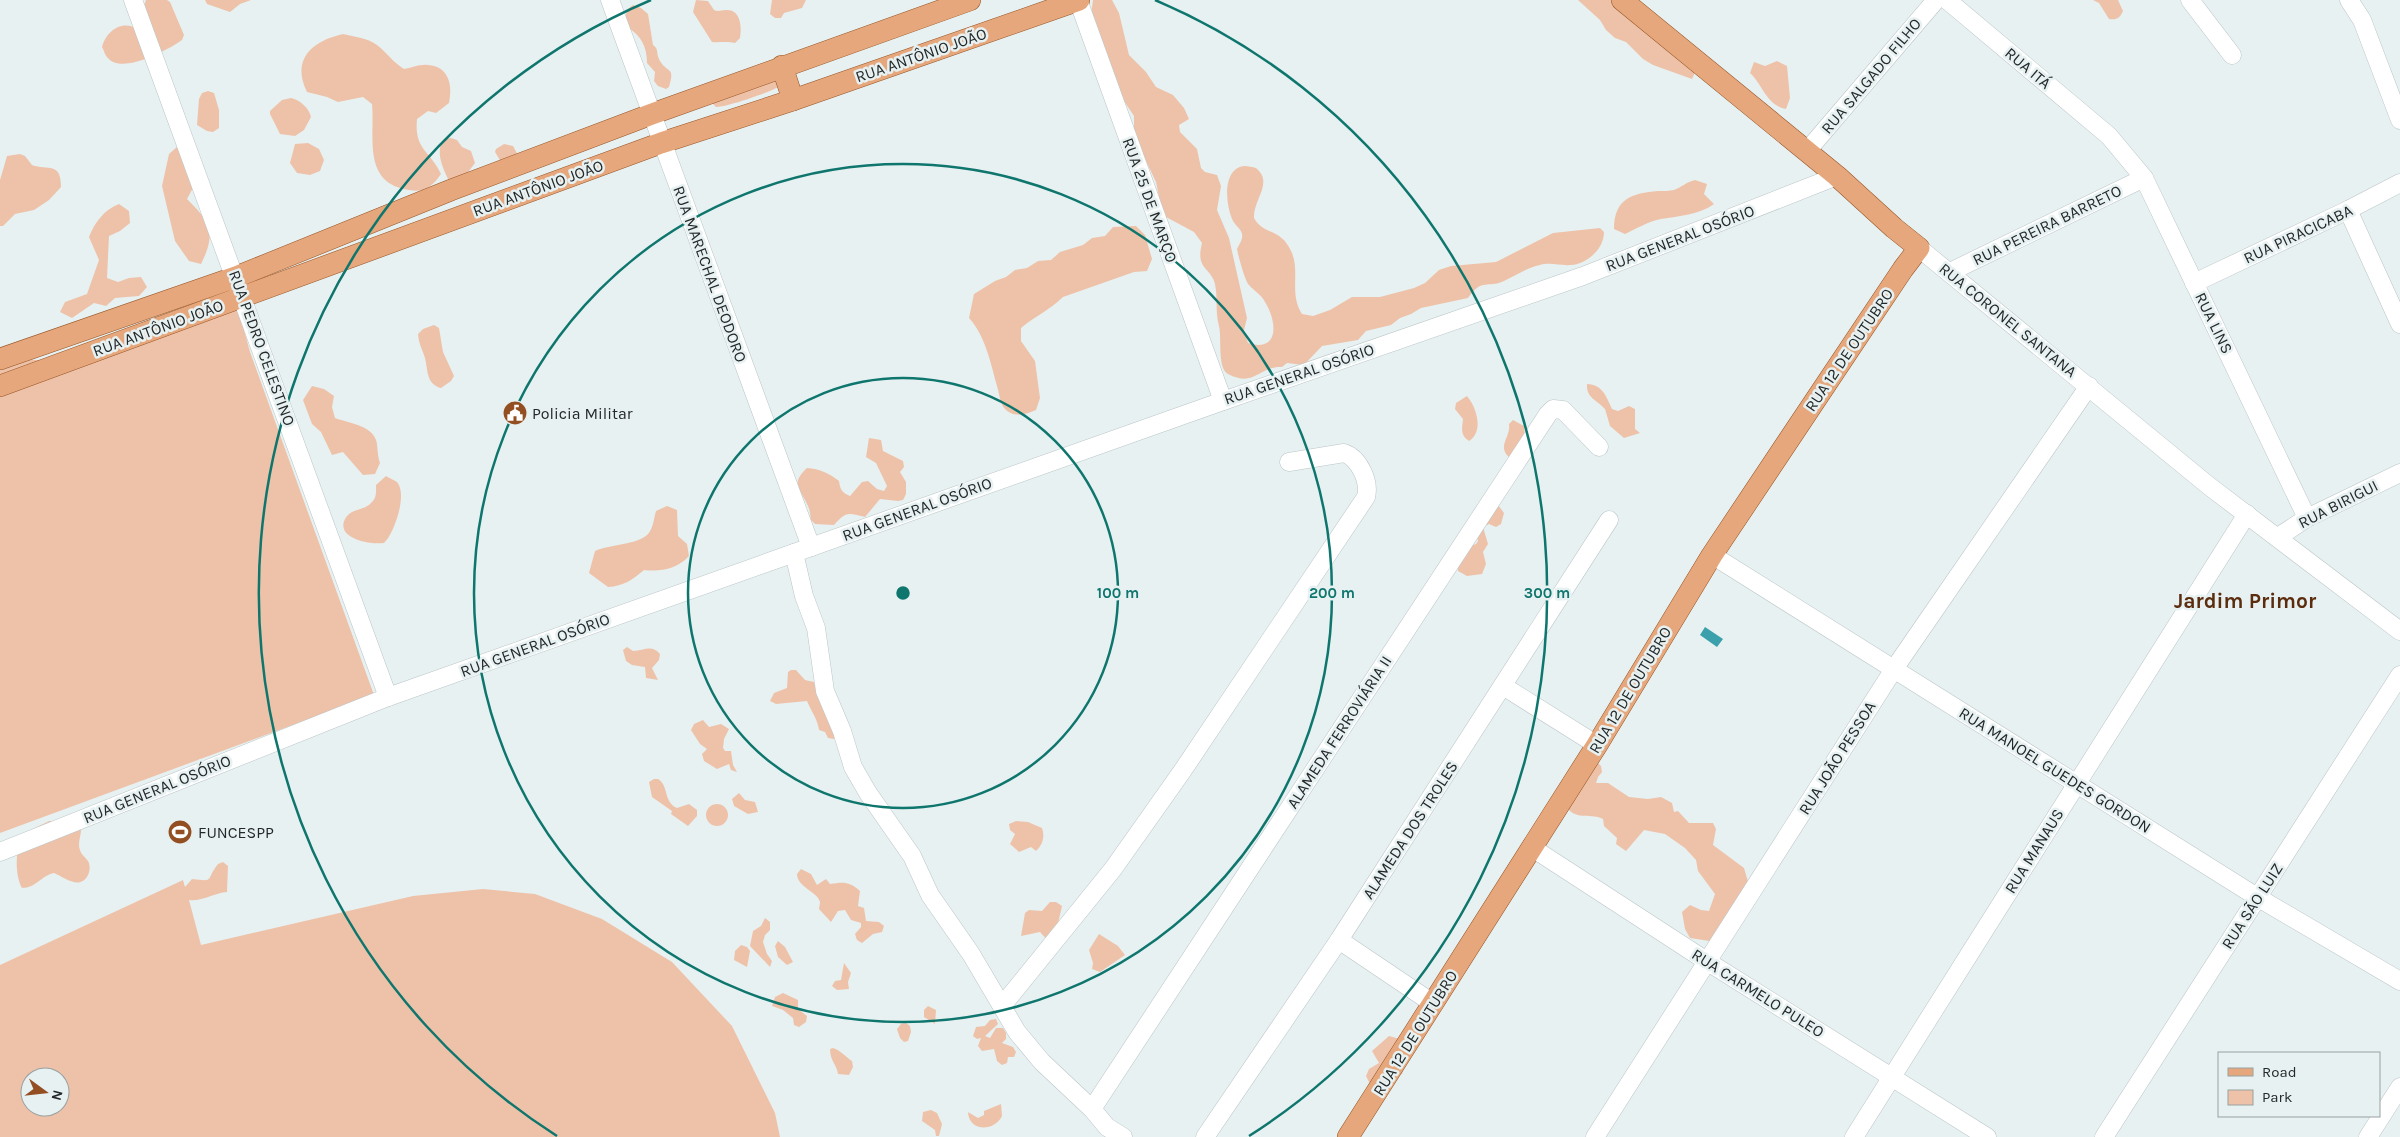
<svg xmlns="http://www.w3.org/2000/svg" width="2400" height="1137" viewBox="0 0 2400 1137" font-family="Karla,sans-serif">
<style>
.green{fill:#eec2a9;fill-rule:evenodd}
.water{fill:#3aa0ac}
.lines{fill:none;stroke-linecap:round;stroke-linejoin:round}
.minor-casing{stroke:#bbc5c6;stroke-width:19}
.major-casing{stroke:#975525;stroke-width:22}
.minor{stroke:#fff;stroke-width:18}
.major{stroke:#e6a77c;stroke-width:21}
.ring{fill:none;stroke:#0f766e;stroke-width:2.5}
.labels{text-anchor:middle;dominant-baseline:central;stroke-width:5;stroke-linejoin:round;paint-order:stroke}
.street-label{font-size:16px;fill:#242828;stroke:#e7f1f2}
.poi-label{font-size:16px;fill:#242828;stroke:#e7f1f2;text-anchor:start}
.district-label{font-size:21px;font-weight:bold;fill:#5b2c0d;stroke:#e7f1f2}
.centre{fill:#0f766e;stroke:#e7f1f2;stroke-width:2.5}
.ring-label{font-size:15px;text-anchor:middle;font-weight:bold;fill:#0f766e;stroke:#e7f1f2;stroke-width:5;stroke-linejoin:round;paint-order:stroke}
</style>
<rect width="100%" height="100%" fill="#e7f1f2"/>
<g class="green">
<path d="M 146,0 L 167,0 L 170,2 L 184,35 L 182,40 C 168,50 122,75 108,58 C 105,56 104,50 102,47 C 106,32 120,20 136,28 Z"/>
<path d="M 205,0 L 251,0 L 240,4 L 230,12 L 207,4 Z"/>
<path d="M 696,0 L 708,1 L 714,10 C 719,12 721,10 726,10 C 741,9 742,28 740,38 L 735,43 C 726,41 719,43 712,42 L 693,12 Z"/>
<path d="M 772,0 L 806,0 L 802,8 L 784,13 L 781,18 L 775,18 L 770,14 Z"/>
<path d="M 1093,0 L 1112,0 L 1119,13 L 1129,55 L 1146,72 L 1156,87 L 1173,95 L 1184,108 L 1189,119 L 1179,125 L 1180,132 L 1197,149 L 1201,168 L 1205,172 L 1217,175 L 1221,186 L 1217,210 L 1229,238 L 1247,318 L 1244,330 L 1248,343 C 1280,353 1277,321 1265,302 C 1261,294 1254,291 1249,285 C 1245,281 1238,255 1237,249 C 1239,244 1243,240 1242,234 C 1241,229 1236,226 1233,221 C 1226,207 1221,169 1244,166 C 1248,166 1253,167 1256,168 C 1274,183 1253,199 1254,218 C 1264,236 1281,227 1292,253 C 1300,273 1289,294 1302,314 L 1313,316 L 1330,310 L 1352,297 L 1380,297 L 1414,288 L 1425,283 L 1439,270 L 1451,266 L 1496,262 L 1553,233 L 1600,228 L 1604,232 C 1604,249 1587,264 1571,265 C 1560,266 1551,262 1540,265 C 1526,268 1517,275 1504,281 C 1487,289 1483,277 1468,298 L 1421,308 L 1411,314 L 1400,318 L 1391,325 L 1366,331 L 1358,340 L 1322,346 L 1304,365 L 1287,363 L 1282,367 C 1258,366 1255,388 1228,374 C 1217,368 1222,338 1219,326 C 1215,311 1218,299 1215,284 C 1211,267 1195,270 1202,243 L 1194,232 L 1166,217 L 1162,212 L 1156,182 L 1134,136 L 1134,116 L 1120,95 L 1091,14 Z"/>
<path d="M 1578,0 L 1620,0 L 1697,68 L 1692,79 L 1653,65 L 1643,59 L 1626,42 L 1615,38 L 1606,30 L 1600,20 Z"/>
<path d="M 2093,0 L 2118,0 L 2123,11 C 2120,18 2117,20 2109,19 L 2099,3 Z"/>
<path d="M 633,5 L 641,8 L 648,14 L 653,45 C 659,49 656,53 659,59 C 666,74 676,65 669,87 L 666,89 L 658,86 L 654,81 L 655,72 L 647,63 C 647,47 641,35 628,28 L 624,20 L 628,9 Z"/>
<path d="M 343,34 C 355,37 368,38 377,45 C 387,53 394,63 404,69 C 411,68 420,64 428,65 C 449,66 453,86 449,103 L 436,113 L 428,111 L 417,119 C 414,150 430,150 441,174 C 433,186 424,193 409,190 C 362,183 375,138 372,104 L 363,97 L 338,102 L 327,97 L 307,92 C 291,59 312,41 343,34 Z"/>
<path d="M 1777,61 L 1787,66 L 1790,98 L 1786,109 C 1766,105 1763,85 1750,73 L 1754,62 L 1765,66 Z"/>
<path d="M 773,71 L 778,87 C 771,92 724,108 716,107 L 712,103 Z"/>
<path d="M 208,91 L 214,93 L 219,110 L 219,128 L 213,132 L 207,131 L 197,125 L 199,99 L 202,93 Z"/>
<path d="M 291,98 C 300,100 309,108 311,117 L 304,130 L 295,136 L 280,134 L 270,114 L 270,111 L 282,100 Z"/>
<path d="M 451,138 L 457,140 L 462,147 L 471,151 L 475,163 L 463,179 L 450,183 C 444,170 434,152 444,139 Z"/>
<path d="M 308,143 L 319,149 L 324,160 L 320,171 L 310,175 L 297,173 L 290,163 L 295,144 Z"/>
<path d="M 504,144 L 513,146 L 519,157 L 501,162 L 495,152 L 496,149 Z"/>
<path d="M 177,147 L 185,147 L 194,186 L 187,199 C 210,222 217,232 201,264 L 189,261 L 175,241 L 162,186 L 169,154 Z"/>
<path d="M 20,154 L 25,156 L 32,165 C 48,171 61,161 61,187 L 49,200 L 34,210 L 15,214 L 3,226 L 0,226 L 0,180 L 7,156 Z"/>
<path d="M 1695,180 L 1707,184 L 1704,194 L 1714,204 C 1699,215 1679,216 1661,219 C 1649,221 1636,229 1625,234 L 1614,229 C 1614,199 1632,193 1658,191 C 1663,191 1670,191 1674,190 C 1682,187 1686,182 1695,180 Z"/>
<path d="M 119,204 L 129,211 L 130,223 L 120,231 L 109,236 L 107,278 L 118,282 L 129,278 L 141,277 L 147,287 L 139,296 L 115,298 L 106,306 L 94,303 L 72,318 L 60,312 L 65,302 L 87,294 L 99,260 L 89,237 C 95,222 104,210 119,204 Z"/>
<path d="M 1136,226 L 1145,235 L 1152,259 L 1147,271 L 1134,272 L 1063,297 C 1050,310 1034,317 1021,328 L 1021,341 L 1035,361 L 1040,398 L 1036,410 C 1025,415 1013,418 1004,408 C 1000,403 999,392 997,386 C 991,364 985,335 969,318 L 974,294 L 995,281 L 1006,277 L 1015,270 L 1027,268 L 1038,261 L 1051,260 L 1060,252 L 1083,245 L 1092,238 L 1105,236 L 1113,227 Z"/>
<path d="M 234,303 L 240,315 L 250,352 L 374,695 L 0,833 L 0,363 L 26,359 L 46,361 Z"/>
<path d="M 434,325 L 439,328 L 443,352 L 454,376 L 451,381 L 441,388 C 426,384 428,370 425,358 C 422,348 419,345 418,334 L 423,329 Z"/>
<path d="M 1587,384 C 1603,385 1606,396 1612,409 L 1618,411 L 1629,406 L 1635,409 L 1635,429 L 1640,433 L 1624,438 L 1610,426 L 1605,409 C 1597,400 1586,398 1587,384 Z"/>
<path d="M 312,386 L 324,389 L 334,396 L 332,407 L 335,418 C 348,423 371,425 376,440 C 378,445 377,455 380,463 L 375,474 L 363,475 L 343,452 L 332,455 L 321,432 L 312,424 L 303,400 Z"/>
<path d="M 1467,396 C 1477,408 1484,432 1469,441 C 1460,435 1462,429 1463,419 L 1455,409 L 1456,403 Z"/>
<path d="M 1513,420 L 1524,426 L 1525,438 L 1510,458 C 1496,446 1511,438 1509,424 Z"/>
<path d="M 869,438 L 881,440 L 883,451 L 903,461 L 904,467 L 900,472 L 906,482 L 906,494 L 903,500 L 898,501 L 880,499 L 865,517 C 847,513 847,511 834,525 L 815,524 L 811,520 C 810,514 810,509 807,504 C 800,488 790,484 807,468 C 820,469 829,473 839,481 C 840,489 842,493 850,496 L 862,482 L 868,481 L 877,489 L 884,491 L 887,486 L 876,463 L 866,457 Z"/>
<path d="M 386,476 C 389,478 394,480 397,482 C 408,494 394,534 384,543 C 372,545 335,539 345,519 C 351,508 364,511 371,503 C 377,498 376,492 376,485 Z"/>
<path d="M 1498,505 L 1504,513 L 1501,524 L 1496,527 L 1489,524 L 1483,527 L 1488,544 L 1483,552 L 1486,564 L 1482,574 L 1467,576 L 1458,571 L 1458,567 L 1466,548 L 1476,544 L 1478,541 L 1476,534 Z"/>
<path d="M 667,506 L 677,510 L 678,536 L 687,544 L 689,556 C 677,569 661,572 644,570 C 632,580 624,586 608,587 L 589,573 L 595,551 C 610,544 638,545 648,534 C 653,529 654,518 656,511 Z"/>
<path d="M 627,647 L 633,651 C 644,651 651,644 660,654 L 659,660 L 652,668 L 658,680 L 646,678 L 645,667 L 632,665 L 626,661 L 623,650 Z"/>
<path d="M 791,670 L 796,670 L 805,680 L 814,682 L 822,707 L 836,737 L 834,739 L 828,738 L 825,732 L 819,730 C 818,720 811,711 807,701 L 776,704 L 770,701 L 774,693 L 787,688 L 788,672 Z"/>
<path d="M 703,720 L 709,727 L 721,724 L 729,729 L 724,739 L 723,748 L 725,751 L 731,751 L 733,765 L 737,772 L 731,770 L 729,764 L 717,769 L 704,761 L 702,754 L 707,749 L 700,744 L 691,730 L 694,724 Z"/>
<path d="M 1596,761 L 1601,766 L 1602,772 L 1598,777 L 1596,783 L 1608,783 L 1629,797 L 1648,799 L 1661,797 L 1672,803 L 1674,812 L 1678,811 L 1689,823 L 1713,823 L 1716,829 L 1713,845 L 1744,868 L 1749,885 L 1716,942 L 1690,938 L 1685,929 L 1682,912 L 1690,905 L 1701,910 L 1709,911 L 1715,894 L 1698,871 L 1696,860 L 1685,848 L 1665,834 L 1644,830 L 1626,851 L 1616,844 L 1617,838 L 1604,826 L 1603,819 C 1592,813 1577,820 1568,809 L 1591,774 L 1588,769 Z"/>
<path d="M 654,779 L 658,779 C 669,785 663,802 677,808 L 689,804 L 697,810 L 697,816 L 688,826 L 671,814 L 672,811 L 652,797 L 649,782 Z"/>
<path d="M 739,793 L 745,800 L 755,802 L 758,812 L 748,814 L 734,806 L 732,799 Z"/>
<circle cx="717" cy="815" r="11"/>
<path d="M 49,821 L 81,826 C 82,834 77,843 80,850 C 81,855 87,858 89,863 C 90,867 90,871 88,875 C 80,891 64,877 54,873 C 42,875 36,888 22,888 C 15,876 14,846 25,835 C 31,829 42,825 49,821 Z"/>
<path d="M 1016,821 L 1028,822 L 1042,828 C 1045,836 1043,845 1036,851 L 1031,847 L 1019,852 L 1010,844 L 1015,834 L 1010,830 L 1009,824 Z"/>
<path d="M 223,862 L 228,866 L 227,892 C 214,893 201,902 189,900 L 201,945 L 413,896 L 483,889 L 535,894 L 602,919 L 672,962 L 732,1026 L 775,1113 L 780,1137 L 0,1137 L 0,965 L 181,881 L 183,880 L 185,887 L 192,879 C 216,882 205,880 218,864 ZM 30,1077 L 60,1077 L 60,1107 L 30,1107 Z"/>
<path d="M 801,869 L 811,874 L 817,885 L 826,879 L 830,884 C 843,882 849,881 860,891 L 858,906 L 864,908 L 866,921 L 879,922 L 884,926 L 882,932 L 873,934 L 862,943 L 857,940 L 855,934 L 861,927 L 861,923 L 851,920 L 845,910 L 838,911 L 831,922 L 819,909 C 819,907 820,905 820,902 C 818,892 797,887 797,874 Z"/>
<path d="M 1050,902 L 1056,902 L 1062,906 L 1056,932 L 1048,941 L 1040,932 L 1021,936 L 1025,913 L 1029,910 L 1042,911 Z"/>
<path d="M 765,918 L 770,922 L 770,930 L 765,935 L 763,942 L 767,954 L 772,961 L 770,967 L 750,946 L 753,931 L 761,926 Z"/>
<path d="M 1099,934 L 1118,946 L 1125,955 L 1100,972 L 1092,969 L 1093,963 L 1089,950 Z"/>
<path d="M 778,941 L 785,947 L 793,962 L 787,965 L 778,957 L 775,946 Z"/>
<path d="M 741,945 L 747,947 L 750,951 L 747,967 L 734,960 L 735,951 Z"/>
<path d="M 844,963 L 851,973 L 848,982 L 849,989 L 837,990 L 832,986 L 835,981 L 841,980 Z"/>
<path d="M 783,993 L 798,1000 L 798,1009 L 807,1016 L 806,1022 L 799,1027 L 794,1025 L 793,1018 L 783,1010 L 772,1006 L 775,997 Z"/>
<path d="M 928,1006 L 936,1010 L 935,1024 L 924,1017 L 924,1010 Z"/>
<path d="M 996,1019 L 998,1024 L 985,1036 L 990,1038 L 996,1028 L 1003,1028 L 1006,1033 L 1006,1039 L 1002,1043 L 1013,1047 L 1016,1052 L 1014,1057 L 1008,1057 L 1007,1063 L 1002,1065 L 997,1061 L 994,1049 L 982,1051 L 978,1046 L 981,1038 L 977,1039 L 973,1036 L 976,1027 L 985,1026 L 990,1020 Z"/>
<path d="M 906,1023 L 910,1026 L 911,1032 L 908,1041 L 904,1042 L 900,1038 L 897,1029 L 901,1024 Z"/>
<path d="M 1389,1036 L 1400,1039 L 1405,1064 L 1402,1074 L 1389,1080 L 1380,1089 L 1369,1082 L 1366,1076 L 1369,1069 L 1379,1063 L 1372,1051 Z"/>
<path d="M 833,1048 C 840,1050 846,1057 852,1061 L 853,1067 L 849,1075 L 838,1074 C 837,1065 830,1061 830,1049 Z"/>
<path d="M 1001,1104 L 1002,1116 C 994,1132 969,1132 968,1112 L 978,1118 L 984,1115 L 984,1111 Z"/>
<path d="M 931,1110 L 937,1113 L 942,1124 L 939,1136 L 936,1136 L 935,1130 L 922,1121 L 923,1112 Z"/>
</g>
<path class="water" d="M 1705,627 L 1723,639 L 1717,647 L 1700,635 Z"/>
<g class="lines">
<defs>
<g id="minor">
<path d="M 133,0 L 388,697"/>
<path d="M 610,0 L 811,547"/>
<path d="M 1078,0 L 1223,401"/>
<path d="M 1947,0 L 2109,136 L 2144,178 L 2307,518"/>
<path d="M 2190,0 L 2232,55"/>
<path d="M 2349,0 L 2362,20 L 2400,120"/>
<path d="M 1807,151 L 1936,0"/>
<path d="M 2348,210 L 2400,324"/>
<path d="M 1919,248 L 2209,486 L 2400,631"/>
<path d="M 1950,272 L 2144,178"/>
<path d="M 2194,283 L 2348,210 L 2400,183"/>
<path d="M 2278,537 L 2307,518 L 2400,473"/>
<path d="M 794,553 L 804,596 L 816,628 L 825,691 L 842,731 L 853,767 L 868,793 L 912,856 L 930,895 L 971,954 L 1017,1032 L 1042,1062 L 1092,1109 L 1107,1127 L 1123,1137"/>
<path d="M 1712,555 L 2257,897 L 2400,981"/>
<path d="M 1503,686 L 1597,745"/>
<path d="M 1531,847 L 1708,962 L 1987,1137"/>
<path d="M 0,852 L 388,697 L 1223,401 L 1583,276 L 1837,176"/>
<path d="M 1339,940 L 1434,1004"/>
<path d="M 1002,1006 L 1113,869 L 1183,770 L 1366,497 C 1370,481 1359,458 1344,453 L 1289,462"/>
<path d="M 1092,1109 L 1548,414 L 1553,409 L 1563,410 L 1599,447"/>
<path d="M 1205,1137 L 1339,940 L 1609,520"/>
<path d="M 1595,1137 L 1894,669 L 2089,386"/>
<path d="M 1854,1137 L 2247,514"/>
<path d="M 2104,1137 L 2400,675"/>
<path d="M 2368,1137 L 2400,1087"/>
</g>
<g id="major">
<path d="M 782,66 L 793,100"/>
<path d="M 0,359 L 236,277 L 451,190 L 652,114 L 970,0"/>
<path d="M 0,386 L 661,143 L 793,100 L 1079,0"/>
<path d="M 1348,1137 L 1597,745 L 1712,555 L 1903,269 L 1919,248 L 1894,228 L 1837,176 L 1622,0"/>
</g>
</defs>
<use href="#minor" class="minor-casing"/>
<use href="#major" class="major-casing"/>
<use href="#minor" class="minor"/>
<use href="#major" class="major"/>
</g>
<g class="ring">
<circle cx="903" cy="593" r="215"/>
<circle cx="903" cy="593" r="429"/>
<path d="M557 1136A644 644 0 0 1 651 0M1155 0A644 644 0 0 1 1249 1136"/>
</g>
<defs>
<symbol id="civic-disc" viewBox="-11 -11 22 22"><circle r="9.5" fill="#934f22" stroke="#e7f1f2"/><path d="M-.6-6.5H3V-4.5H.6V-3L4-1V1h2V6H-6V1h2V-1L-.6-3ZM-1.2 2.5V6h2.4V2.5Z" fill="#fff"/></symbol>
<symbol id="stadium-disc" viewBox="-11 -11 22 22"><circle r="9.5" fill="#934f22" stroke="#e7f1f2"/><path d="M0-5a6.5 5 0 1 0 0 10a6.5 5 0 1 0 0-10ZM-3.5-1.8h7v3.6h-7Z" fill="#fff"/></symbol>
</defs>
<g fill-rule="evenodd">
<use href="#civic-disc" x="501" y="399" width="28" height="28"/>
<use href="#stadium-disc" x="166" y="818" width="28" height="28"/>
</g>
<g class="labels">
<g class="street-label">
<text transform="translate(921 55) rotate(-19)">RUA ANTÔNIO JOÃO</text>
<text transform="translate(2028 68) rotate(40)">RUA ITÁ</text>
<text transform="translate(1871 76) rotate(-50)">RUA SALGADO FILHO</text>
<text transform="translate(538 188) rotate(-20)">RUA ANTÔNIO JOÃO</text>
<text transform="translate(1150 200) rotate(70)">RUA 25 DE MARÇO</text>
<text transform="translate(2047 225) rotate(-26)">RUA PEREIRA BARRETO</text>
<text transform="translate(2298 234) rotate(-25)">RUA PIRACICABA</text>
<text transform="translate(1680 238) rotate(-21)">RUA GENERAL OSÓRIO</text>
<text transform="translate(710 274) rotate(70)">RUA MARECHAL DEODORO</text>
<text transform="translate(2008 320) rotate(39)">RUA CORONEL SANTANA</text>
<text transform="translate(2214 323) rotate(64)">RUA LINS</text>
<text transform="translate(158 328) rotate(-20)">RUA ANTÔNIO JOÃO</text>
<text transform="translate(262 348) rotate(70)">RUA PEDRO CELESTINO</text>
<text transform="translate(1849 350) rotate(-56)">RUA 12 DE OUTUBRO</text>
<text transform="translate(1299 374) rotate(-19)">RUA GENERAL OSÓRIO</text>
<text transform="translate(2338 504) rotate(-27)">RUA BIRIGUI</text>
<text transform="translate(917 509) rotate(-20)">RUA GENERAL OSÓRIO</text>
<text transform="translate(535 645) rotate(-20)">RUA GENERAL OSÓRIO</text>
<text transform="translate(1630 690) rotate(-59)">RUA 12 DE OUTUBRO</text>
<text transform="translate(1339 732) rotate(-57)">ALAMEDA FERROVIÁRIA II</text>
<text transform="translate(1837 758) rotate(-58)">RUA JOÃO PESSOA</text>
<text transform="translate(2055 770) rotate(32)">RUA MANOEL GUEDES GORDON</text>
<text transform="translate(157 789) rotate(-22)">RUA GENERAL OSÓRIO</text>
<text transform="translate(1410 830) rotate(-57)">ALAMEDA DOS TROLES</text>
<text transform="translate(2034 851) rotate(-58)">RUA MANAUS</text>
<text transform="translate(2252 906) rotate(-57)">RUA SÃO LUIZ</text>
<text transform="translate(1758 993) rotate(32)">RUA CARMELO PULEO</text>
<text transform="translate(1415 1033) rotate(-58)">RUA 12 DE OUTUBRO</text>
</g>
<g class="poi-label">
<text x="532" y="413">Policia Militar</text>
<text x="198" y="832">FUNCESPP</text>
</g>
<g class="district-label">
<text x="2245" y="601">Jardim Primor</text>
</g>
</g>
<circle cx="903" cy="593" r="8" class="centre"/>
<g class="ring-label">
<text x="1118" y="598">100 m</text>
<text x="1332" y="598">200 m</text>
<text x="1547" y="598">300 m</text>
</g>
<rect x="2218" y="1052" width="162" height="65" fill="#e7f1f2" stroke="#99a1a1"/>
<rect x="2228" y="1068" width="25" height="8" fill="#e6a77c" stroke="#99a1a1"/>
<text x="2262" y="1077" font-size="15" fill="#242828">Road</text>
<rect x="2228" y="1090" width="25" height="15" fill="#eec2a9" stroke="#99a1a1"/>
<text x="2262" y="1102" font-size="15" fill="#242828">Park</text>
<g transform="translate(45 1092) rotate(105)"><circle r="24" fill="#e7f1f2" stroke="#99a1a1"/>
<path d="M0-4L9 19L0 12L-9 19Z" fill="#934f22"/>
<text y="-8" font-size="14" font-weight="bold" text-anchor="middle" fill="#242828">N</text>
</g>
</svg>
